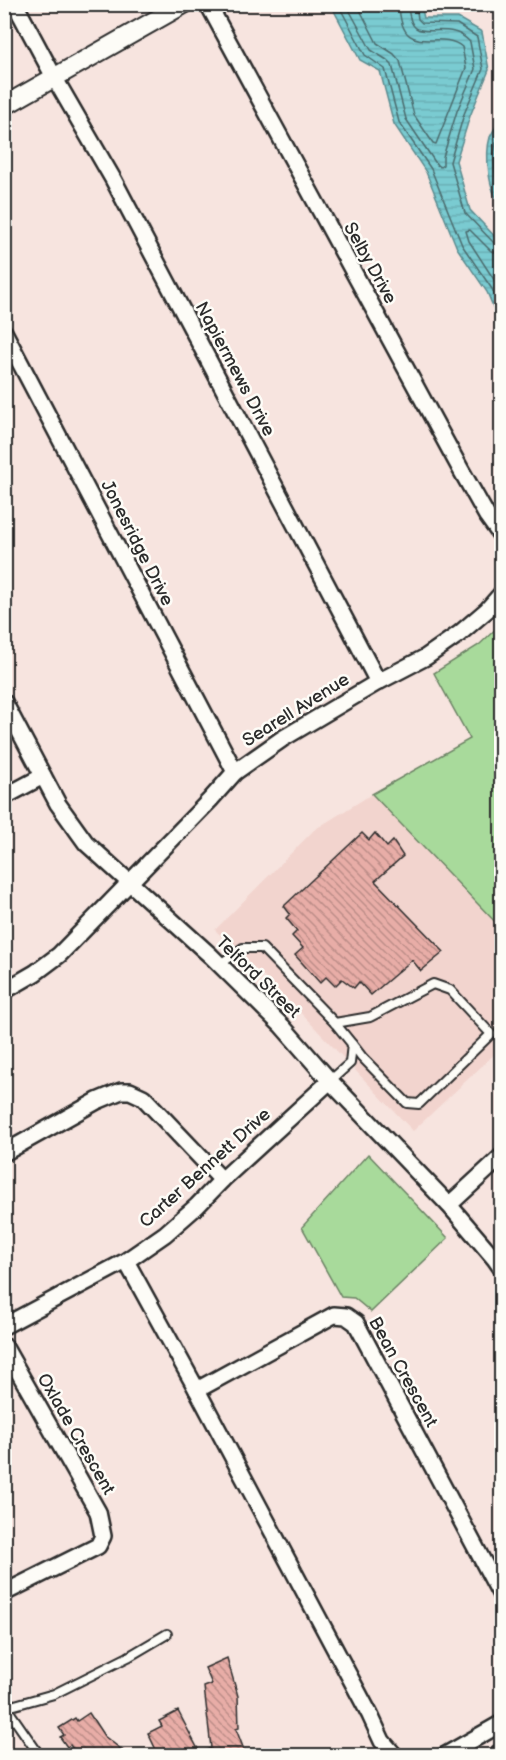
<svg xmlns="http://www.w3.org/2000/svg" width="506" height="1760" viewBox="0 0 506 1760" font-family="'Balsamiq Sans',sans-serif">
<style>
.built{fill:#f2d4ce}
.green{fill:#a8da9b;stroke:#6a8263;stroke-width:1.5}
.water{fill:url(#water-rules);stroke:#5a8b8f;stroke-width:1.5}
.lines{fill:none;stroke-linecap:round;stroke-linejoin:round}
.shore{stroke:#4b6b6d;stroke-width:1.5}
.building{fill:url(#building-back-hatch);stroke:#2b2b2b;stroke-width:1.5}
.service-casing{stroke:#2b2b2b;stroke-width:12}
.minor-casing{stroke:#2b2b2b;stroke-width:20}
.tertiary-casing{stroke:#2b2b2b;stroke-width:22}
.secondary-casing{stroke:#2b2b2b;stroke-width:26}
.service{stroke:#fdfcf7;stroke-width:8}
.minor{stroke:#fdfcf7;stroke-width:15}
.tertiary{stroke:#fdfcf7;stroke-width:18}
.secondary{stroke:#fdfcf7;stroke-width:21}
.labels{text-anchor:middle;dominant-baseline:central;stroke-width:5;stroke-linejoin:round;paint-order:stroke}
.street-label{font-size:18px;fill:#2b2b2b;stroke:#fdfcf7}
</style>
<defs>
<pattern id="water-rules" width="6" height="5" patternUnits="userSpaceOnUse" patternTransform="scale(1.5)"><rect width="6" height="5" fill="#7acbd1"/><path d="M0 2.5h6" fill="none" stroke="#6aaeb4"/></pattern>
<pattern id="building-back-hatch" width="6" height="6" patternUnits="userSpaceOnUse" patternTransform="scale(1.5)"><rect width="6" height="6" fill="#e8ada7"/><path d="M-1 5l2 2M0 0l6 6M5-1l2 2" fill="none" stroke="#bc8d88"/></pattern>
</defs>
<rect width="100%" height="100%" fill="#f7e4df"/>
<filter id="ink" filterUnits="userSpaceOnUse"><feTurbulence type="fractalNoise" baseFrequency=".0167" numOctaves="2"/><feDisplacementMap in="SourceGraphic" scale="12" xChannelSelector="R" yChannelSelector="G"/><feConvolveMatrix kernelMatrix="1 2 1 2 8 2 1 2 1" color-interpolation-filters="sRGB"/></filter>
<g filter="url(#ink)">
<path class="built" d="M 372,794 L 501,928 L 501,1048 L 413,1131 L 297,1009 L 215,930 L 314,830 Z"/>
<g class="green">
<path d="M 501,624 L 501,928 L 372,794 L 470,739 L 434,673 L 479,645 Z"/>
<path d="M 368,1154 L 448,1238 L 371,1312 L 354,1298 L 341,1297 L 302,1227 Z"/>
</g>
<g class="water">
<path d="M 331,5 L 421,5 L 424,18 L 458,18 L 482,32 L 489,70 L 470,116 L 456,161 L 470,210 L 501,243 L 501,326 L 487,292 L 457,248 L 426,172 L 394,124 L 380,71 L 360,60 Z"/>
<path d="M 498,124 L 501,124 L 501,204 C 488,191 485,155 490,137 C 492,133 495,128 498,124 Z"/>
</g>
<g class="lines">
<g class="shore">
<path d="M 338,4 L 365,55 L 385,69 L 399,122 L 431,169 L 462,245 L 492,289 L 502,311"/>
<path d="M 346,4 L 371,50 L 387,60 L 392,65 L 406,119 L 437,165 L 440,167 L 443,165 L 443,157 L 457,111 L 475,69 L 470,42 C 466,38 459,33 454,32 C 428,26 410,43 408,4"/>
<path d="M 357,4 L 377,43 L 394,54 L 400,61 L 414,115 L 433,143 L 436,144 L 466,68 L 462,47 C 438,27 401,62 399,4"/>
<path d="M 416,4 L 418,19 L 422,23 L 457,24 L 477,37 L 483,69 L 464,114 L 450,162 L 465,213 L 495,244 L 502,246"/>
<path d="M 502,130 C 489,149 494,176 502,196"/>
<path d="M 502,254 L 491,251 L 470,230 L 466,231 L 469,241 L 502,292"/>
</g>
</g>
<g class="building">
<path d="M 362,833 L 369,840 L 375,833 L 387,847 L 393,841 L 403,856 L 375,881 L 444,952 L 421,971 L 412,960 L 371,995 L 359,982 L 354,988 L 342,979 L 335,986 L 326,977 L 320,983 L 295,955 L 303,948 L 292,936 L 297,931 L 286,918 L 290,914 L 284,906 Z"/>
<path d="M 227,1658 L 238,1696 L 239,1728 L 236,1729 L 246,1755 L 251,1753 L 253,1756 L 159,1756 L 148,1733 L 162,1726 L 159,1721 L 178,1711 L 200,1753 L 211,1748 L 204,1687 L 212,1684 L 205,1668 Z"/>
<path d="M 89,1713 L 104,1736 L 130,1756 L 78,1756 L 70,1745 L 67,1747 L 60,1737 L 64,1735 L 59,1728 L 75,1718 L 77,1721 Z"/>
</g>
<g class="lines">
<defs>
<g id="service">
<path d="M 219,965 L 243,948 L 262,948 L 335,1023 L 352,1044 L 350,1063 L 330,1081"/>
<path d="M 335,1023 L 370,1017 L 433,984 L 450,990 L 491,1034 L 419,1104 L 407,1103 L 362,1057 L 352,1044"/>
<path d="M 6,1707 L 40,1756"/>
<path d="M 4,1708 L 54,1694 L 128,1657 L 167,1634"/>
</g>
<g id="minor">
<path d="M 15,4 L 54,77 L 113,179 L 378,682"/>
<path d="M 208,4 L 461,470 L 487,516 L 502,537"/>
<path d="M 4,332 L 235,772"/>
<path d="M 4,702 L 58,804 L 86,843 L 211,956 L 282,1026 L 330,1081 L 449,1205 L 495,1259 L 502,1269"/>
<path d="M 4,797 L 43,776"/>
<path d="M 4,991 L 35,973 L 59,955 L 210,800 L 235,772 L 282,739 L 378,682 L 426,657 L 459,634 L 487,610 L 502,593"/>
<path d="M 4,1153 L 97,1101 L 121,1091 L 130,1091 L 143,1097 L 222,1180"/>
<path d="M 449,1205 L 502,1156"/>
<path d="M 126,1261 L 197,1390 L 370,1715 L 382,1741 L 395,1756"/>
<path d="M 4,1326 L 126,1261 L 165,1234 L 197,1206 L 222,1180 L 330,1081"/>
<path d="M 4,1346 L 98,1512 L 103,1536 L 98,1546 L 4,1593"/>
<path d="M 197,1390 L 334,1315 L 346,1316 L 356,1323 L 502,1597"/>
<path d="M 444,1756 L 502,1723"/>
</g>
<path id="tertiary" d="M 4,106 L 184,4"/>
<path id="secondary" d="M 500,1756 L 502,1755"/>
</defs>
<use href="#service" class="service-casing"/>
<use href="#minor" class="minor-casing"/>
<use href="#tertiary" class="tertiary-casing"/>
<use href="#secondary" class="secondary-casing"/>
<use href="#service" class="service"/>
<use href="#minor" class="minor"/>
<use href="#tertiary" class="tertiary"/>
<use href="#secondary" class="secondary"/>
</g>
</g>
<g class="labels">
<g class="street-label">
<text transform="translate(370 263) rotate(61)">Selby Drive</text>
<text transform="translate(235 369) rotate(62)">Napiermews Drive</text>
<text transform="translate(137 543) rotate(63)">Jonesridge Drive</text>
<text transform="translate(296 710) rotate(-32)">Searell Avenue</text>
<text transform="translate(258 977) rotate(44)">Telford Street</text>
<text transform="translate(205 1168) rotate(-42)">Carter Bennett Drive</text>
<text transform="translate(403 1372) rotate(61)">Bean Crescent</text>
<text transform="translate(76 1434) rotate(60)">Oxlade Crescent</text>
</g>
</g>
<rect width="506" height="1760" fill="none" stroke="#fdfcf7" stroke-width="24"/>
<rect x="12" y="12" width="482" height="1736" fill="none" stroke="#2b2b2b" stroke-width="2" filter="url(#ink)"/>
</svg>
